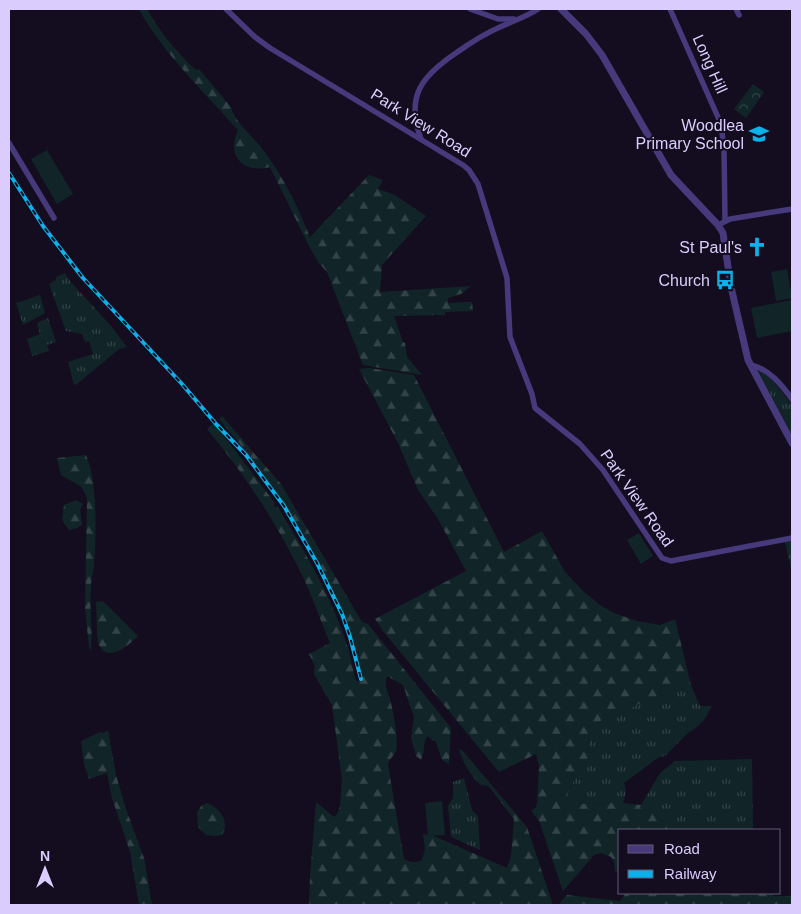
<svg xmlns="http://www.w3.org/2000/svg" width="801" height="914" viewBox="0 0 801 914" font-family="Arial,sans-serif">
<style>
.grass{fill:url(#grass-tufts)}
.forest{fill:url(#forest-firs)}
.park{fill:url(#park-crowns)}
.pitch{fill:#112528}
.lines{fill:none;stroke-linecap:round;stroke-linejoin:round}
.minor{stroke:#473a7c;stroke-width:5.5}
.tertiary{stroke:#473a7c;stroke-width:7}
.rail-casing{stroke:#0ab2eb;stroke-width:4}
.rail{stroke:#130d1f;stroke-width:2;stroke-dasharray:5.5;stroke-linecap:butt}
.labels{text-anchor:middle;dominant-baseline:central;stroke-width:4;stroke-linejoin:round;paint-order:stroke}
.street-label{font-size:16px;fill:#dacdfd;stroke:#130d1f}
.poi-label{font-size:16px;fill:#dacdfd;stroke:#130d1f;text-anchor:end}
</style>
<defs>
<pattern id="grass-tufts" width="24" height="20" patternUnits="userSpaceOnUse" patternTransform="scale(1.25)"><rect width="24" height="20" fill="#112528"/><path d="M3 7l-1-3M5 7V3M7 7l1-3M15 17l-1-3M17 17v-4M19 17l1-3" fill="none" stroke="#334348"/></pattern>
<pattern id="forest-firs" width="22" height="20" patternUnits="userSpaceOnUse" patternTransform="scale(1.25)"><rect width="22" height="20" fill="#112528"/><path d="M5 1l3.5 6h-7zM16 11l3.5 6h-7z" fill="#334348"/></pattern>
<pattern id="park-crowns" width="20" height="18" patternUnits="userSpaceOnUse" patternTransform="scale(1.25)"><rect width="20" height="18" fill="#112528"/><path d="M2 6a3 3 0 1 1 6 0M12 15a3 3 0 1 1 6 0" fill="none" stroke="#334348"/></pattern>
</defs>
<rect width="100%" height="100%" fill="#130d1f"/>
<g class="grass">
<path d="M 65,273 L 70,281 L 111,326 L 127,347 L 119,349 L 77,384 L 74,385 L 68,362 L 93,354 L 89,341 L 85,342 L 82,334 L 66,331 L 49,284 L 56,280 L 56,277 Z"/>
<path d="M 40,295 L 45,313 L 23,325 L 16,303 Z"/>
<path d="M 48,318 L 56,342 L 47,345 L 49,351 L 32,356 L 27,339 L 40,334 L 37,323 Z"/>
<path d="M 758,371 C 771,374 783,394 791,404 L 792,408 L 792,435 Z"/>
<path d="M 792,541 L 792,573 L 785,542 Z"/>
<path d="M 691,685 L 700,706 L 712,706 L 704,720 L 696,728 L 689,732 L 665,756 L 659,757 L 624,783 L 626,791 L 623,803 L 565,804 L 570,787 L 589,756 L 588,727 L 634,706 Z"/>
<path d="M 752,759 L 753,830 L 671,830 L 653,813 L 640,808 L 641,805 L 660,773 L 675,761 Z"/>
<path d="M 464,778 L 472,810 L 478,816 L 480,850 L 451,837 L 448,806 L 453,798 L 453,782 Z"/>
</g>
<g class="forest">
<path d="M 139,9 L 147,9 C 160,32 176,52 196,70 L 199,69 L 231,107 C 235,123 253,136 263,150 C 283,176 298,207 310,237 L 369,175 L 383,180 L 378,189 L 395,195 L 426,216 L 381,266 L 382,266 L 380,292 L 471,286 L 461,294 L 448,298 L 448,303 L 472,302 L 473,311 L 445,312 L 445,315 L 394,316 L 403,342 L 405,343 L 407,357 L 422,375 L 363,365 L 327,272 L 318,262 L 310,248 L 270,167 C 243,174 226,156 238,130 C 206,94 161,51 139,9 Z"/>
<path d="M 370,368 L 414,375 L 504,552 L 542,531 L 565,572 L 583,591 L 600,605 L 614,613 L 637,621 L 660,625 L 675,619 L 691,685 L 634,706 L 588,727 L 589,756 L 570,787 L 565,804 L 623,803 L 641,805 L 640,808 L 653,813 L 671,830 L 620,830 L 620,872 L 615,871 L 614,862 L 611,857 L 601,853 L 594,855 L 563,891 L 539,821 L 531,811 L 536,807 L 537,803 L 539,765 L 536,754 L 499,772 L 383,631 L 375,619 L 466,571 L 438,519 L 418,490 L 398,443 L 359,369 Z"/>
<path d="M 222,416 L 281,484 L 362,622 L 368,624 L 451,728 L 449,764 L 442,760 L 436,742 L 427,736 C 423,743 425,751 421,760 L 416,756 L 411,738 L 414,717 L 403,685 L 387,676 C 384,685 387,690 390,699 C 393,710 399,741 396,751 C 394,756 389,759 388,765 L 404,859 C 410,862 415,864 422,860 L 425,849 L 423,834 L 434,836 L 507,868 L 511,856 L 514,819 L 490,788 L 488,786 L 481,785 C 473,779 461,760 459,749 L 462,750 L 527,827 L 553,905 L 309,905 L 310,876 L 316,802 L 334,817 L 337,814 L 340,806 L 342,780 L 332,705 L 314,674 L 315,666 L 309,654 L 330,643 C 320,619 311,593 299,569 C 274,519 243,472 207,429 L 214,423 L 275,503 L 274,505 L 275,508 L 277,506 C 304,550 333,599 348,648 C 351,659 353,670 356,681 L 362,680 C 342,582 283,494 219,419 Z"/>
<path d="M 86,455 C 98,481 96,538 94,567 C 93,573 91,579 91,586 C 89,607 93,630 91,651 L 89,647 L 85,608 L 87,498 L 82,487 L 61,475 L 57,458 Z"/>
<path d="M 76,500 L 83,504 L 80,510 L 82,525 L 77,528 L 69,530 L 62,520 L 64,505 Z"/>
<path d="M 103,601 L 138,636 C 130,644 108,664 99,645 C 96,638 97,611 96,602 Z"/>
<path d="M 108,730 L 116,775 L 126,809 L 144,858 L 152,905 L 139,905 L 130,852 L 112,798 L 107,773 L 89,779 L 84,764 L 81,741 L 100,732 L 103,733 Z"/>
<path d="M 208,803 C 220,809 230,822 222,835 L 216,836 L 206,835 L 198,827 L 197,812 L 202,805 Z"/>
<path d="M 626,893 L 773,893 L 774,896 L 792,896 L 792,905 L 650,904 L 560,905 L 561,901 L 567,895 L 620,901 Z"/>
</g>
<path class="park" d="M 753,84 L 764,92 L 746,118 L 734,109 Z"/>
<g class="pitch">
<path d="M 47,150 L 73,194 L 57,204 L 31,159 Z"/>
<path d="M 787,269 L 792,298 L 776,301 L 771,272 Z"/>
<path d="M 792,300 L 792,331 L 757,338 L 751,308 Z"/>
<path d="M 639,533 L 653,556 L 641,564 L 627,540 Z"/>
<path d="M 442,801 L 445,835 L 428,836 L 425,803 Z"/>
</g>
<g class="lines">
<g class="minor">
<path d="M 226,9 L 255,37 L 270,48 L 463,165 L 469,170 L 478,184 L 507,278 L 510,337 L 532,394 L 535,408 L 580,444 L 603,470 L 662,558 L 671,561 L 792,538"/>
<path d="M 470,9 L 498,19 L 514,19"/>
<path d="M 670,9 L 721,124 L 724,149 L 725,221"/>
<path d="M 736,9 L 739,15"/>
<path d="M 421,139 C 405,96 422,76 456,53 C 470,43 484,34 500,27 C 513,21 526,17 538,9"/>
<path d="M 9,143 L 54,218"/>
<path d="M 722,223 L 730,219 L 792,209"/>
<path d="M 751,365 C 769,369 781,384 792,399"/>
</g>
<path class="tertiary" d="M 561,9 L 586,34 L 602,55 L 671,175 L 718,225 L 723,233 L 731,287 L 748,360 L 792,443"/>
<defs>
<path id="rail" d="M 9,173 L 43,226 L 83,278 L 182,384 L 216,424 L 246,455 L 284,506 L 317,563 L 342,614 L 350,637 L 361,679"/>
</defs>
<use href="#rail" class="rail-casing"/>
<use href="#rail" class="rail"/>
</g>
<defs>
<symbol id="school-bare" viewBox="-9 -9 18 18"><path d="M0-5L7-2L0 1L-7-2ZM-4 1L0 2.5L4 1V4Q0 6-4 4Z" fill="#0ab2eb" stroke="#130d1f" stroke-width="2.5" paint-order="stroke"/></symbol>
<symbol id="church-bare" viewBox="-9 -9 18 18"><path d="M-1.2-6h2.4v3.5h3.3v2.4h-3.3V6h-2.4V-.1h-3.3v-2.4h3.3Z" fill="#0ab2eb" stroke="#130d1f" stroke-width="2.5" paint-order="stroke"/></symbol>
<symbol id="bus-bare" viewBox="-9 -9 18 18"><path d="M-5-6H5V4H4V6H2V4H-2V6H-4V4H-5ZM-3.5-4V0h7V-4ZM-3.5 1.2v1.5H-2V1.2ZM2 1.2v1.5H3.5V1.2Z" fill="#0ab2eb" stroke="#130d1f" stroke-width="2.5" paint-order="stroke"/></symbol>
</defs>
<g fill-rule="evenodd">
<use href="#school-bare" x="745" y="120" width="28" height="28"/>
<use href="#church-bare" x="743" y="233" width="28" height="28"/>
<use href="#bus-bare" x="711" y="266" width="28" height="28"/>
</g>
<g class="labels">
<g class="street-label">
<text transform="translate(710 64) rotate(66)">Long Hill</text>
<text transform="translate(421 123) rotate(32)">Park View Road</text>
<text transform="translate(637 498) rotate(55)">Park View Road</text>
</g>
<g class="poi-label">
<text x="744" y="125">Woodlea<tspan x="744" dy="18">Primary School</tspan></text>
<text x="742" y="247">St Paul's</text>
<text x="710" y="280">Church</text>
</g>
</g>
<rect width="801" height="914" fill="none" stroke="#dacdfd" stroke-width="20"/>
<rect x="618" y="829" width="162" height="65" fill="#130d1f" stroke="#635a78"/>
<rect x="628" y="845" width="25" height="8" fill="#473a7c" stroke="#635a78"/>
<text x="664" y="854" font-size="15" fill="#dacdfd">Road</text>
<rect x="628" y="870" width="25" height="8" fill="#0ab2eb" stroke="#635a78"/>
<text x="664" y="879" font-size="15" fill="#dacdfd">Railway</text>
<g transform="translate(45 869)" stroke="#130d1f" stroke-width="4" paint-order="stroke">
<path d="M0-4L9 19L0 12L-9 19Z" fill="#dacdfd"/>
<text y="-8" font-size="14" font-weight="bold" text-anchor="middle" fill="#dacdfd">N</text>
</g>
</svg>
